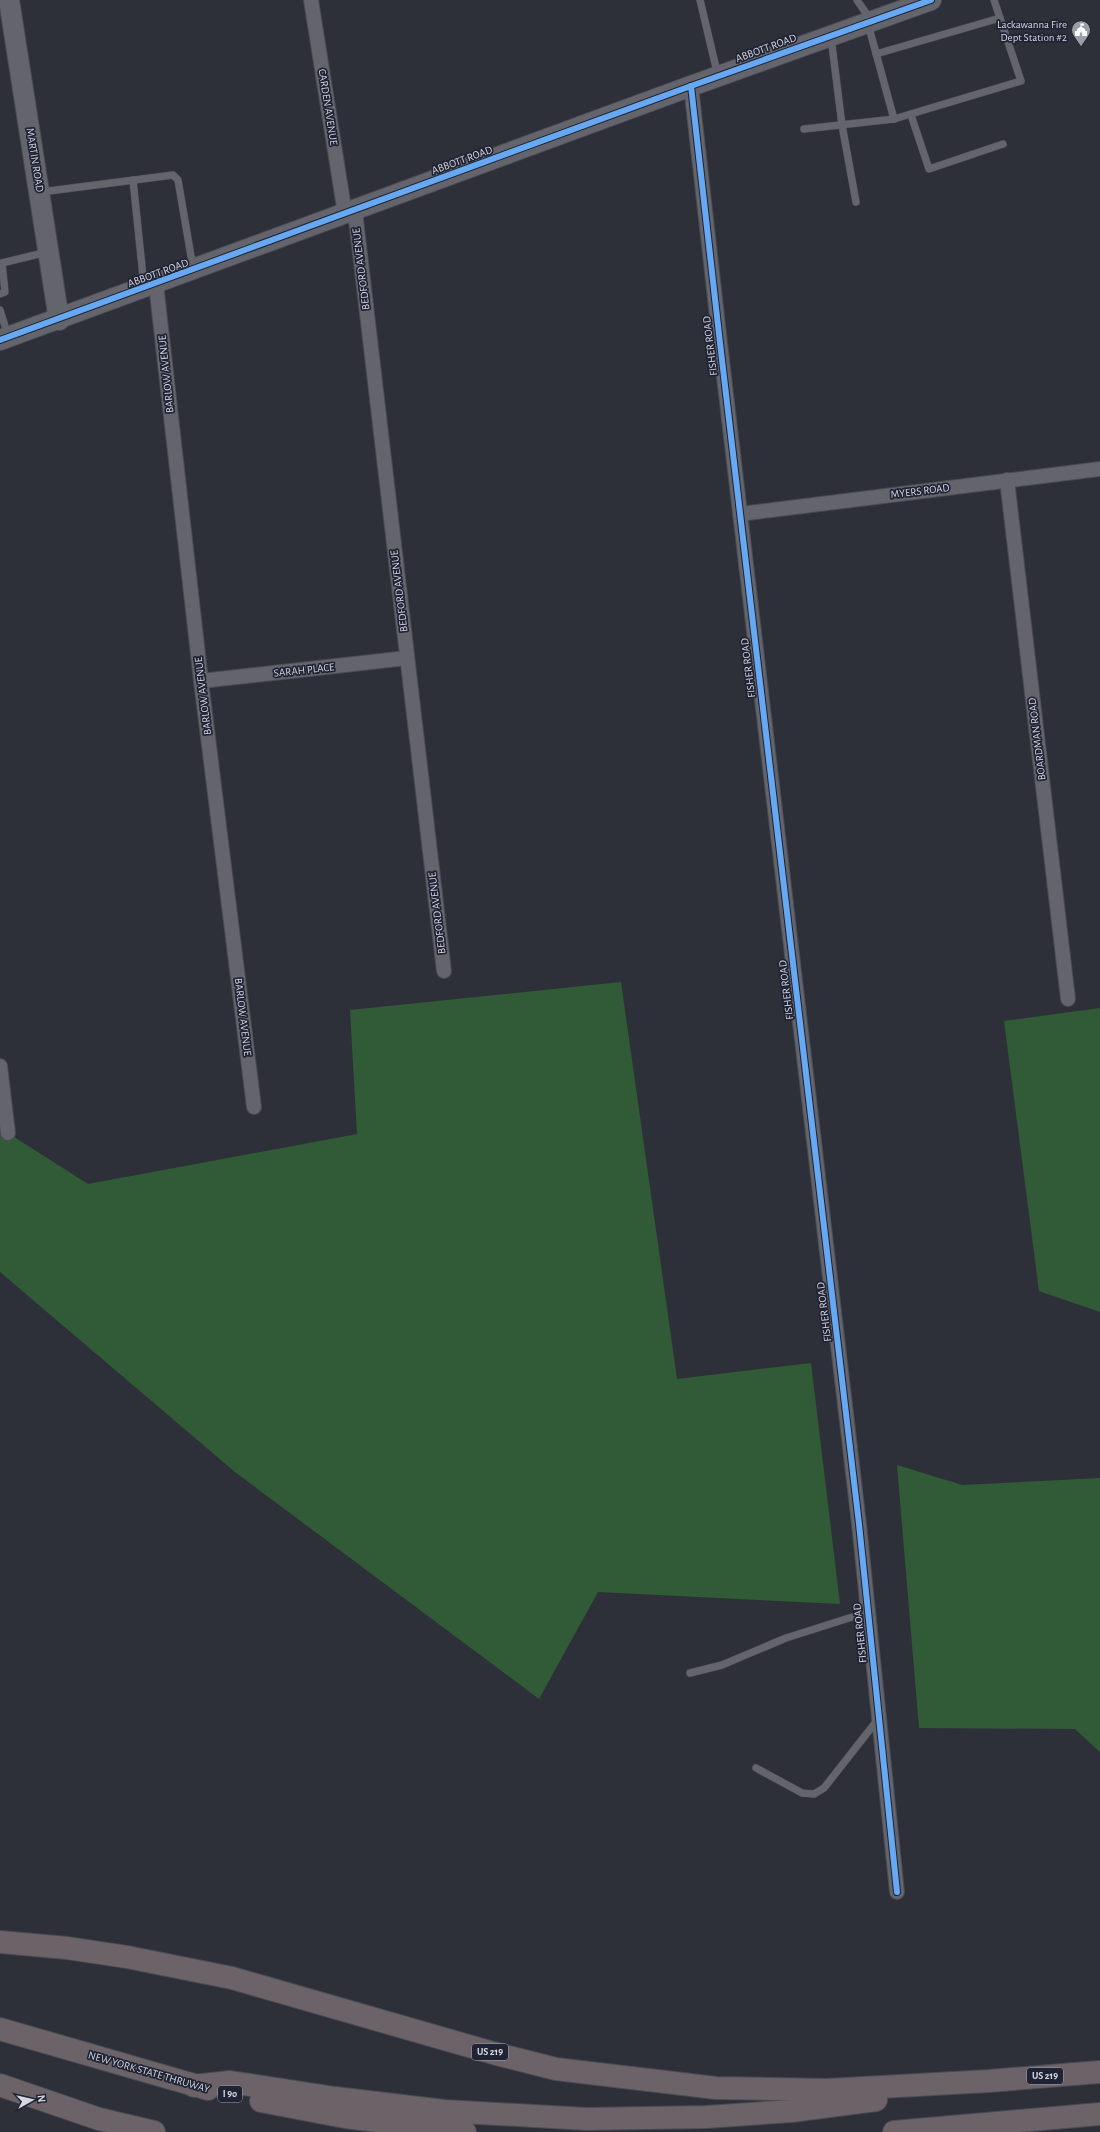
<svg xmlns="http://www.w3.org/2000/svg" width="1100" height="2132" viewBox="0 0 1100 2132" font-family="'Alegreya Sans',sans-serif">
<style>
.forest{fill:#315b36}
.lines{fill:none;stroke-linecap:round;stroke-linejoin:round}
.lane-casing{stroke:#494b53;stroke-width:8}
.street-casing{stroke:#494b53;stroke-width:16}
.secondary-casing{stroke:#494b53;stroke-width:22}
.highway-casing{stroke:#494b53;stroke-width:24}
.lane{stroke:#64656c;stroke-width:7}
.street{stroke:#64656c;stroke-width:14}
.secondary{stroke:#64656c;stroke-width:20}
.highway{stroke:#6c6369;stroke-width:22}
.cycleway-casing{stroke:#1f2333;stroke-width:8}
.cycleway{stroke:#66a8f1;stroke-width:6}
.labels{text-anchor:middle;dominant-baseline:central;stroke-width:3.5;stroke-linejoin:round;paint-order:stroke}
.shield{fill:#1f2333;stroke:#9ea1ae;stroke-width:1}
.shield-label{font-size:10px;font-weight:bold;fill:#d5d7e3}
.poi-label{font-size:11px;fill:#d5d7e3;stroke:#1f2333;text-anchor:end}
.street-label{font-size:11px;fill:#d5d7e3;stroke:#1f2333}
</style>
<rect width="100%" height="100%" fill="#2e3039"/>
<g class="forest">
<path d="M 621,982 L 677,1379 L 811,1363 L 840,1604 L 598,1592 L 539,1699 L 235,1472 L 0,1272 L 0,1128 L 88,1184 L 357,1134 L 350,1010 Z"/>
<path d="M 1100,1008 L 1100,1312 L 1039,1291 L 1004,1021 Z"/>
<path d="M 897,1465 L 962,1485 L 1100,1478 L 1100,1752 L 1075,1729 L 919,1728 Z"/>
</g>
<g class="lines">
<defs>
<g id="lane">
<path d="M 700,0 L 718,76"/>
<path d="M 857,0 L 870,19"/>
<path d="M 868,24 L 894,119"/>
<path d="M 831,37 L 842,125 L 856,202"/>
<path d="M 876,54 L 1000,18"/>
<path d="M 911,115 L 929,169 L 1003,144"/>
<path d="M 804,129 L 894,119 L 1021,81 L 994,0"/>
<path d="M 133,180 L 144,286"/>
<path d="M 41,192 L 173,175 L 178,180 L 193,268"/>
<path d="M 0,294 L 5,292 L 2,263 L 47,252"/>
<path d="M 0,310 L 8,336"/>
<path d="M 690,1673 L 722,1665 L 786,1638 L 868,1612"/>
<path d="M 756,1768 L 802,1793 L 814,1794 L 824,1788 L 879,1718"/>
</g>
<g id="street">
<path d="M 311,0 L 345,214"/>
<path d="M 691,86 L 720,343 L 859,1524 L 897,1892"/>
<path d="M 355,211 L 444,971"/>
<path d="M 156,284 L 201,681 L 254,1107"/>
<path d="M 1007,480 L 1068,999"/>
<path d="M 740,514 L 1100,469"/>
<path d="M 201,681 L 407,658"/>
<path d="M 0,1066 L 8,1133"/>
</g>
<g id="secondary">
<path d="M 9,0 L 59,320"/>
<path d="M 0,340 L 691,86 L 931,0"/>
</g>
<g id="highway">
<path d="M 0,1942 L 67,1948 L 127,1957 L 232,1978 L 493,2053 L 556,2069 L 716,2088 L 827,2090 L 989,2081 L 1100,2072"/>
<path d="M 0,2029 L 208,2089"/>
<path d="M 0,2085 L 99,2119 L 154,2132"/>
<path d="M 194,2086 L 230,2082 L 335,2098 L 444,2111 L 587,2119 L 706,2117 L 791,2111 L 876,2100"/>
<path d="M 261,2101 L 345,2117 L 465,2132"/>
<path d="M 894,2132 L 1100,2114"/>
</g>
</defs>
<use href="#lane" class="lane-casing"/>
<use href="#street" class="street-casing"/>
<use href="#secondary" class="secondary-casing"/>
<use href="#highway" class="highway-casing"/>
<use href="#lane" class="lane"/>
<use href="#street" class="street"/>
<use href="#secondary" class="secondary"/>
<use href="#highway" class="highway"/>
<defs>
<g id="cycleway">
<path d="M 691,86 L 720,343 L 859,1524 L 897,1892"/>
<path d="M 0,340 L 691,86 L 931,0"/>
</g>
</defs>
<use href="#cycleway" class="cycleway-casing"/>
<use href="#cycleway" class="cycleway"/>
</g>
<defs>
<symbol id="civic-pin" viewBox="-11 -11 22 30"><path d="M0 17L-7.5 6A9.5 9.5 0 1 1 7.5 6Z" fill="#9b9da8" stroke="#1f2333"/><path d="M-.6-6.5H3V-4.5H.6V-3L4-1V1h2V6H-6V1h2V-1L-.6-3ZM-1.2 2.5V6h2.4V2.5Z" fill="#fff"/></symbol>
</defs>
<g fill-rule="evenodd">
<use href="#civic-pin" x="1070" y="19" width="22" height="30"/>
</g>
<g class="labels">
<g class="shield">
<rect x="472" y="2044" width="36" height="16" rx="3"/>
<rect x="1027" y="2068" width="36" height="16" rx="3"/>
<rect x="218" y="2086" width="24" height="16" rx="3"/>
</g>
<g class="shield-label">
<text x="490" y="2052">US 219</text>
<text x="1045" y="2076">US 219</text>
<text x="230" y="2094">I 90</text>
</g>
<g class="poi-label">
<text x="1067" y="24">Lackawanna Fire<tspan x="1067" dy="13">Dept Station #2</tspan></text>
</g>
<g class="street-label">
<text transform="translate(766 48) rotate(-20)">ABBOTT ROAD</text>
<text transform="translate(328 107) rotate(81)">CARDEN AVENUE</text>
<text transform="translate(35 160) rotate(81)">MARTIN ROAD</text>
<text transform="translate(462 160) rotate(-20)">ABBOTT ROAD</text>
<text transform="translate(361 269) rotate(-97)">BEDFORD AVENUE</text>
<text transform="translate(158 273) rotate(-20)">ABBOTT ROAD</text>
<text transform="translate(710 346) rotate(-97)">FISHER ROAD</text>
<text transform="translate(166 374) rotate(-96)">BARLOW AVENUE</text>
<text transform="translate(920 491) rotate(-7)">MYERS ROAD</text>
<text transform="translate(399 591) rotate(-97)">BEDFORD AVENUE</text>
<text transform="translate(748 668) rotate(-97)">FISHER ROAD</text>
<text transform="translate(304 670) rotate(-6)">SARAH PLACE</text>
<text transform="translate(203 696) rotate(-97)">BARLOW AVENUE</text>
<text transform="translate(1037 739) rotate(-97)">BOARDMAN ROAD</text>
<text transform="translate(437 913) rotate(-97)">BEDFORD AVENUE</text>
<text transform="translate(786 990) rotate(-97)">FISHER ROAD</text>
<text transform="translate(243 1017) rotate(83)">BARLOW AVENUE</text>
<text transform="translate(824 1312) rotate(-97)">FISHER ROAD</text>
<text transform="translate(860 1633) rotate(-96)">FISHER ROAD</text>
<text transform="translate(149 2072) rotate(16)">NEW YORK STATE THRUWAY</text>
</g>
</g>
<g transform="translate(32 2100) rotate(82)" stroke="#1f2333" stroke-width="3" paint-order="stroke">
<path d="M0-3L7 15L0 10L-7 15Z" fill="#d5d7e3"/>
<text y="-6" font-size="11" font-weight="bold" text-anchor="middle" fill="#d5d7e3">N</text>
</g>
</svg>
